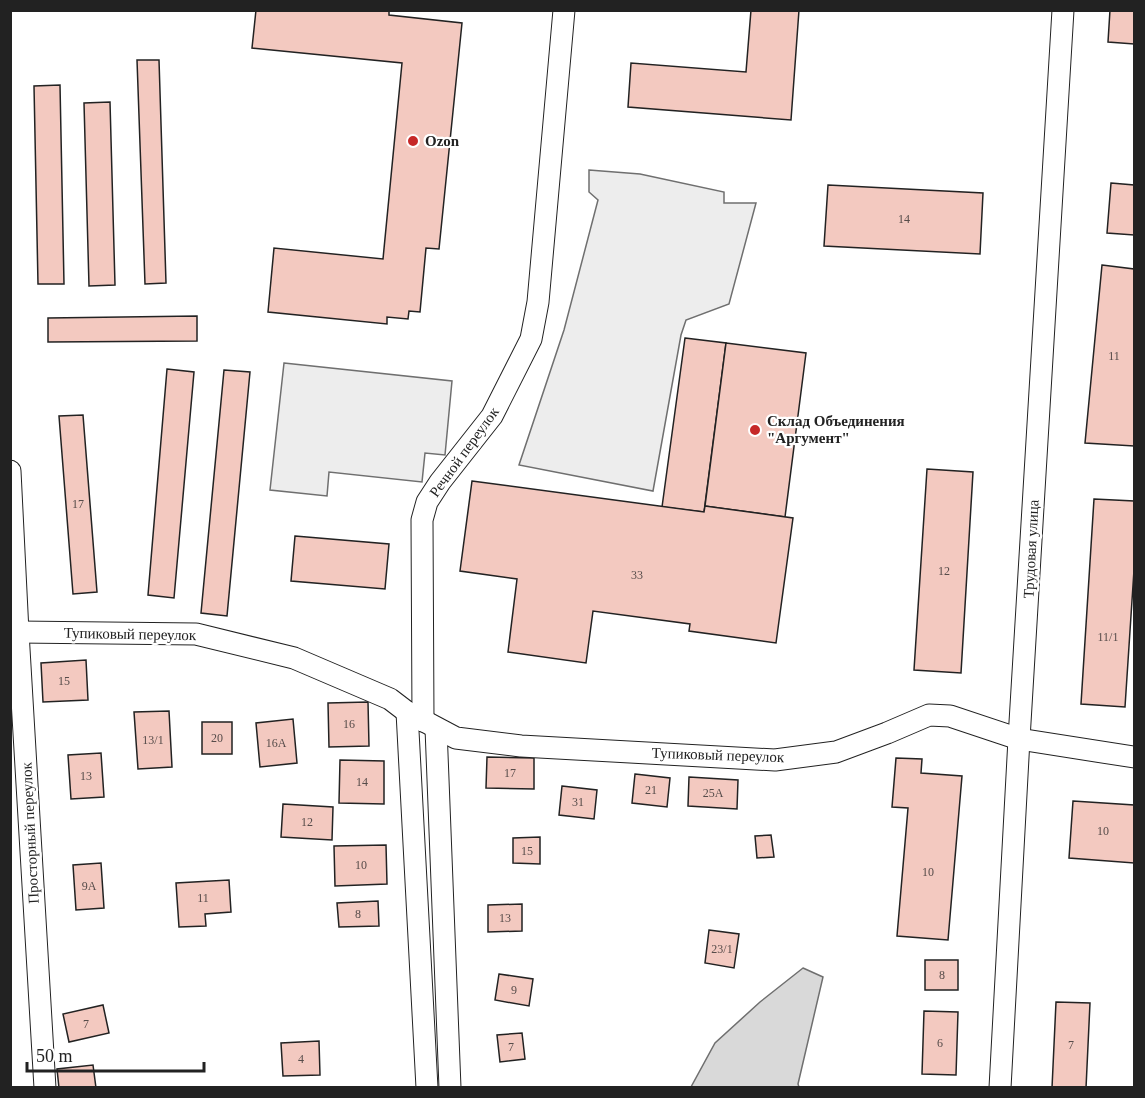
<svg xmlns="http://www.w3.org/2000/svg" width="1145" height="1098" viewBox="0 0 1145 1098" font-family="Georgia,serif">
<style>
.parking{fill:#ededed;stroke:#6f6f6f;stroke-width:1.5}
.water{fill:#d9d9d9;stroke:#6f6f6f;stroke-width:1.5}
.building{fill:#f3c9c0;stroke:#222;stroke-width:1.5}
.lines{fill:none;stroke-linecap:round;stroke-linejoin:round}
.minor-casing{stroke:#222;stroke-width:23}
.minor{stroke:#fff;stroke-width:21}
.poi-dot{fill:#c62828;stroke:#fff;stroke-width:2}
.labels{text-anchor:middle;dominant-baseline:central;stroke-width:4.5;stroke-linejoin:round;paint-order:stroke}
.number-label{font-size:12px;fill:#564c4a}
.poi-label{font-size:15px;font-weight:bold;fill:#222;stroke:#fff;text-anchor:start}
.street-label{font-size:15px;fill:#222;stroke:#fff}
</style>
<rect width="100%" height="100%" fill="#fff"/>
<g class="parking">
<path d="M 589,170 L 640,174 L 724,192 L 724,203 L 756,203 L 729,304 L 686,320 L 681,335 L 653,491 L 519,465 L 564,330 L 598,200 L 589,192 Z"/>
<path d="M 284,363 L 452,381 L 445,455 L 425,453 L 422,482 L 329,472 L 327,496 L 270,490 Z"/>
</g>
<path class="water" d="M 803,968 L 823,977 L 798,1084 L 799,1087 L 691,1087 L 715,1043 L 760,1002 Z"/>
<g class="building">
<path d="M 256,10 L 389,10 L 389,15 L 462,23 L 439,249 L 426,248 L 420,312 L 409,311 L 408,319 L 387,317 L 387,324 L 268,312 L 274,248 L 383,259 L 402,63 L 252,48 Z"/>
<path d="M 751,10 L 799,10 L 791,120 L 628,107 L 631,63 L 746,72 Z"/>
<path d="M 1110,10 L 1134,10 L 1134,44 L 1108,42 Z"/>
<path d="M 137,60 L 159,60 L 166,283 L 145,284 Z"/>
<path d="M 60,85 L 64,284 L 38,284 L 34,86 Z"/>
<path d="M 110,102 L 115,285 L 89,286 L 84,103 Z"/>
<path d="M 1111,183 L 1134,185 L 1134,235 L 1107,233 Z"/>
<path d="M 828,185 L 983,193 L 980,254 L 824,246 Z"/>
<path d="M 1102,265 L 1134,269 L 1134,446 L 1085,443 Z"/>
<path d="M 197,316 L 197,341 L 48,342 L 48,318 Z"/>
<path d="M 685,338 L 726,343 L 704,512 L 662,507 Z"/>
<path d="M 726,343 L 806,353 L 785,517 L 705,506 Z"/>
<path d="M 167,369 L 194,372 L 174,598 L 148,595 Z"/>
<path d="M 224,370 L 250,372 L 227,616 L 201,613 Z"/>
<path d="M 83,415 L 97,592 L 73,594 L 59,416 Z"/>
<path d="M 927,469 L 973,472 L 961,673 L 914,670 Z"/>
<path d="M 472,481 L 704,512 L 705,506 L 793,518 L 776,643 L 689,631 L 690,624 L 593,611 L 586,663 L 508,652 L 517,579 L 460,571 Z"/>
<path d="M 1094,499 L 1134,501 L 1134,570 L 1125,707 L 1081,704 Z"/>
<path d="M 295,536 L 389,544 L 385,589 L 291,581 Z"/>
<path d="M 86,660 L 88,700 L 43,702 L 41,663 Z"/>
<path d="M 368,702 L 369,746 L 329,747 L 328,703 Z"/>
<path d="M 169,711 L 172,767 L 138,769 L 134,712 Z"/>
<path d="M 293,719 L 297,763 L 260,767 L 256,723 Z"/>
<rect x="202" y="722" width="30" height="32"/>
<path d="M 101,753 L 104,797 L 71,799 L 68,755 Z"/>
<path d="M 487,757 L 534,758 L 534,789 L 486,788 Z"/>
<path d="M 896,758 L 922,759 L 921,773 L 962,776 L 948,940 L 897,936 L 908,808 L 892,807 Z"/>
<path d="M 340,760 L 384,761 L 384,804 L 339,803 Z"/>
<path d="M 635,774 L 670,778 L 667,807 L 632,803 Z"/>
<path d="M 689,777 L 738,780 L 737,809 L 688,806 Z"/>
<path d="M 562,786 L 597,790 L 594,819 L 559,815 Z"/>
<path d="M 1073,801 L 1134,805 L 1134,863 L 1069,858 Z"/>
<path d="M 283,804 L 333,807 L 332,840 L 281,837 Z"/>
<path d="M 771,835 L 774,857 L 757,858 L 755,836 Z"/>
<path d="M 540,837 L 540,864 L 513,863 L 513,838 Z"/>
<path d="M 386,845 L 387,884 L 335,886 L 334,846 Z"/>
<path d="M 101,863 L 104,908 L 76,910 L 73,865 Z"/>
<path d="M 229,880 L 231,912 L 205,914 L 206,926 L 179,927 L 176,883 Z"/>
<path d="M 378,901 L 379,926 L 339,927 L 337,903 Z"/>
<path d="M 522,904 L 522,931 L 488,932 L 488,905 Z"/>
<path d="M 709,930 L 739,934 L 734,968 L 705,963 Z"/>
<rect x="925" y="960" width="33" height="30"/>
<path d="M 499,974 L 533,979 L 529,1006 L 495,1000 Z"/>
<path d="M 1056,1002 L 1090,1003 L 1086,1088 L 1052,1088 Z"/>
<path d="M 103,1005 L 109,1033 L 69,1042 L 63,1014 Z"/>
<path d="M 924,1011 L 958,1012 L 956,1075 L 922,1074 Z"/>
<path d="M 522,1033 L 525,1059 L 500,1062 L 497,1035 Z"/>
<path d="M 319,1041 L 320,1075 L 283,1076 L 281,1043 Z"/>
<path d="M 93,1065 L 96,1088 L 59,1088 L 57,1069 Z"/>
</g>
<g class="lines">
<defs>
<g id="minor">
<path d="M 10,471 L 18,632 L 45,1088"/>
<path d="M 18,632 L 196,634 L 294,658 L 390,699 L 407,712 L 456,738 L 521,746 L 775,760 L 836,752 L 887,733 L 929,715 L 950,716 L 1019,739 L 1134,757"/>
<path d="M 407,712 L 427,1088"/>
<path d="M 423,721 L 422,520 L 427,502 L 440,482 L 492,416 L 531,339 L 538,302 L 564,10"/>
<path d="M 436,728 L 450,1088"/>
<path d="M 1000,1088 L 1019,739 L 1063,10"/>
</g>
</defs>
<use href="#minor" class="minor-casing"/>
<use href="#minor" class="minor"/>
</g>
<g class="poi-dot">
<circle cx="413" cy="141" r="6"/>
<circle cx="755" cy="430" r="6"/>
</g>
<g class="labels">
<g class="number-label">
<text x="904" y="219">14</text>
<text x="1114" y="356">11</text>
<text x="78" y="504">17</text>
<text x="944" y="571">12</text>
<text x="637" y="575">33</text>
<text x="1108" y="637">11/1</text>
<text x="64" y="681">15</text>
<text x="349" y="724">16</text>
<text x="217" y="738">20</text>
<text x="153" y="740">13/1</text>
<text x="276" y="743">16А</text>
<text x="510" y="773">17</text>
<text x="86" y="776">13</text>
<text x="362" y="782">14</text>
<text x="651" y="790">21</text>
<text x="713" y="793">25А</text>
<text x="578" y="802">31</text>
<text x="307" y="822">12</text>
<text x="1103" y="831">10</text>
<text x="527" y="851">15</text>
<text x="361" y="865">10</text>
<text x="928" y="872">10</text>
<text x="89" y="886">9А</text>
<text x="203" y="898">11</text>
<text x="358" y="914">8</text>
<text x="505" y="918">13</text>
<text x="722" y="949">23/1</text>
<text x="942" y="975">8</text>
<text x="514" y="990">9</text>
<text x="86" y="1024">7</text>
<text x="940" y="1043">6</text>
<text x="1071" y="1045">7</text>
<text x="511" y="1047">7</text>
<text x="301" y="1059">4</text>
</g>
<g class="poi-label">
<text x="425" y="141">Ozon</text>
<text x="767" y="421">Склад Объединения<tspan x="767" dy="17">"Аргумент"</tspan></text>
</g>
<g class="street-label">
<text transform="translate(464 452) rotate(-54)">Речной переулок</text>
<text transform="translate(1031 549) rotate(-87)">Трудовая улица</text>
<text transform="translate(130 634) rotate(1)">Тупиковый переулок</text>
<text transform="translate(718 755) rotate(2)">Тупиковый переулок</text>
<text transform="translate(30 833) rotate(-93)">Просторный переулок</text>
</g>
</g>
<rect width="1145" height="1098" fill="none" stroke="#222222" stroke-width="24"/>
<path d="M27 1062v9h177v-9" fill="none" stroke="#222222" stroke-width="3"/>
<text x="36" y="1062" font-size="18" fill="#222222" stroke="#ffffff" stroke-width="4.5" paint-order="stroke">50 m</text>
</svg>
